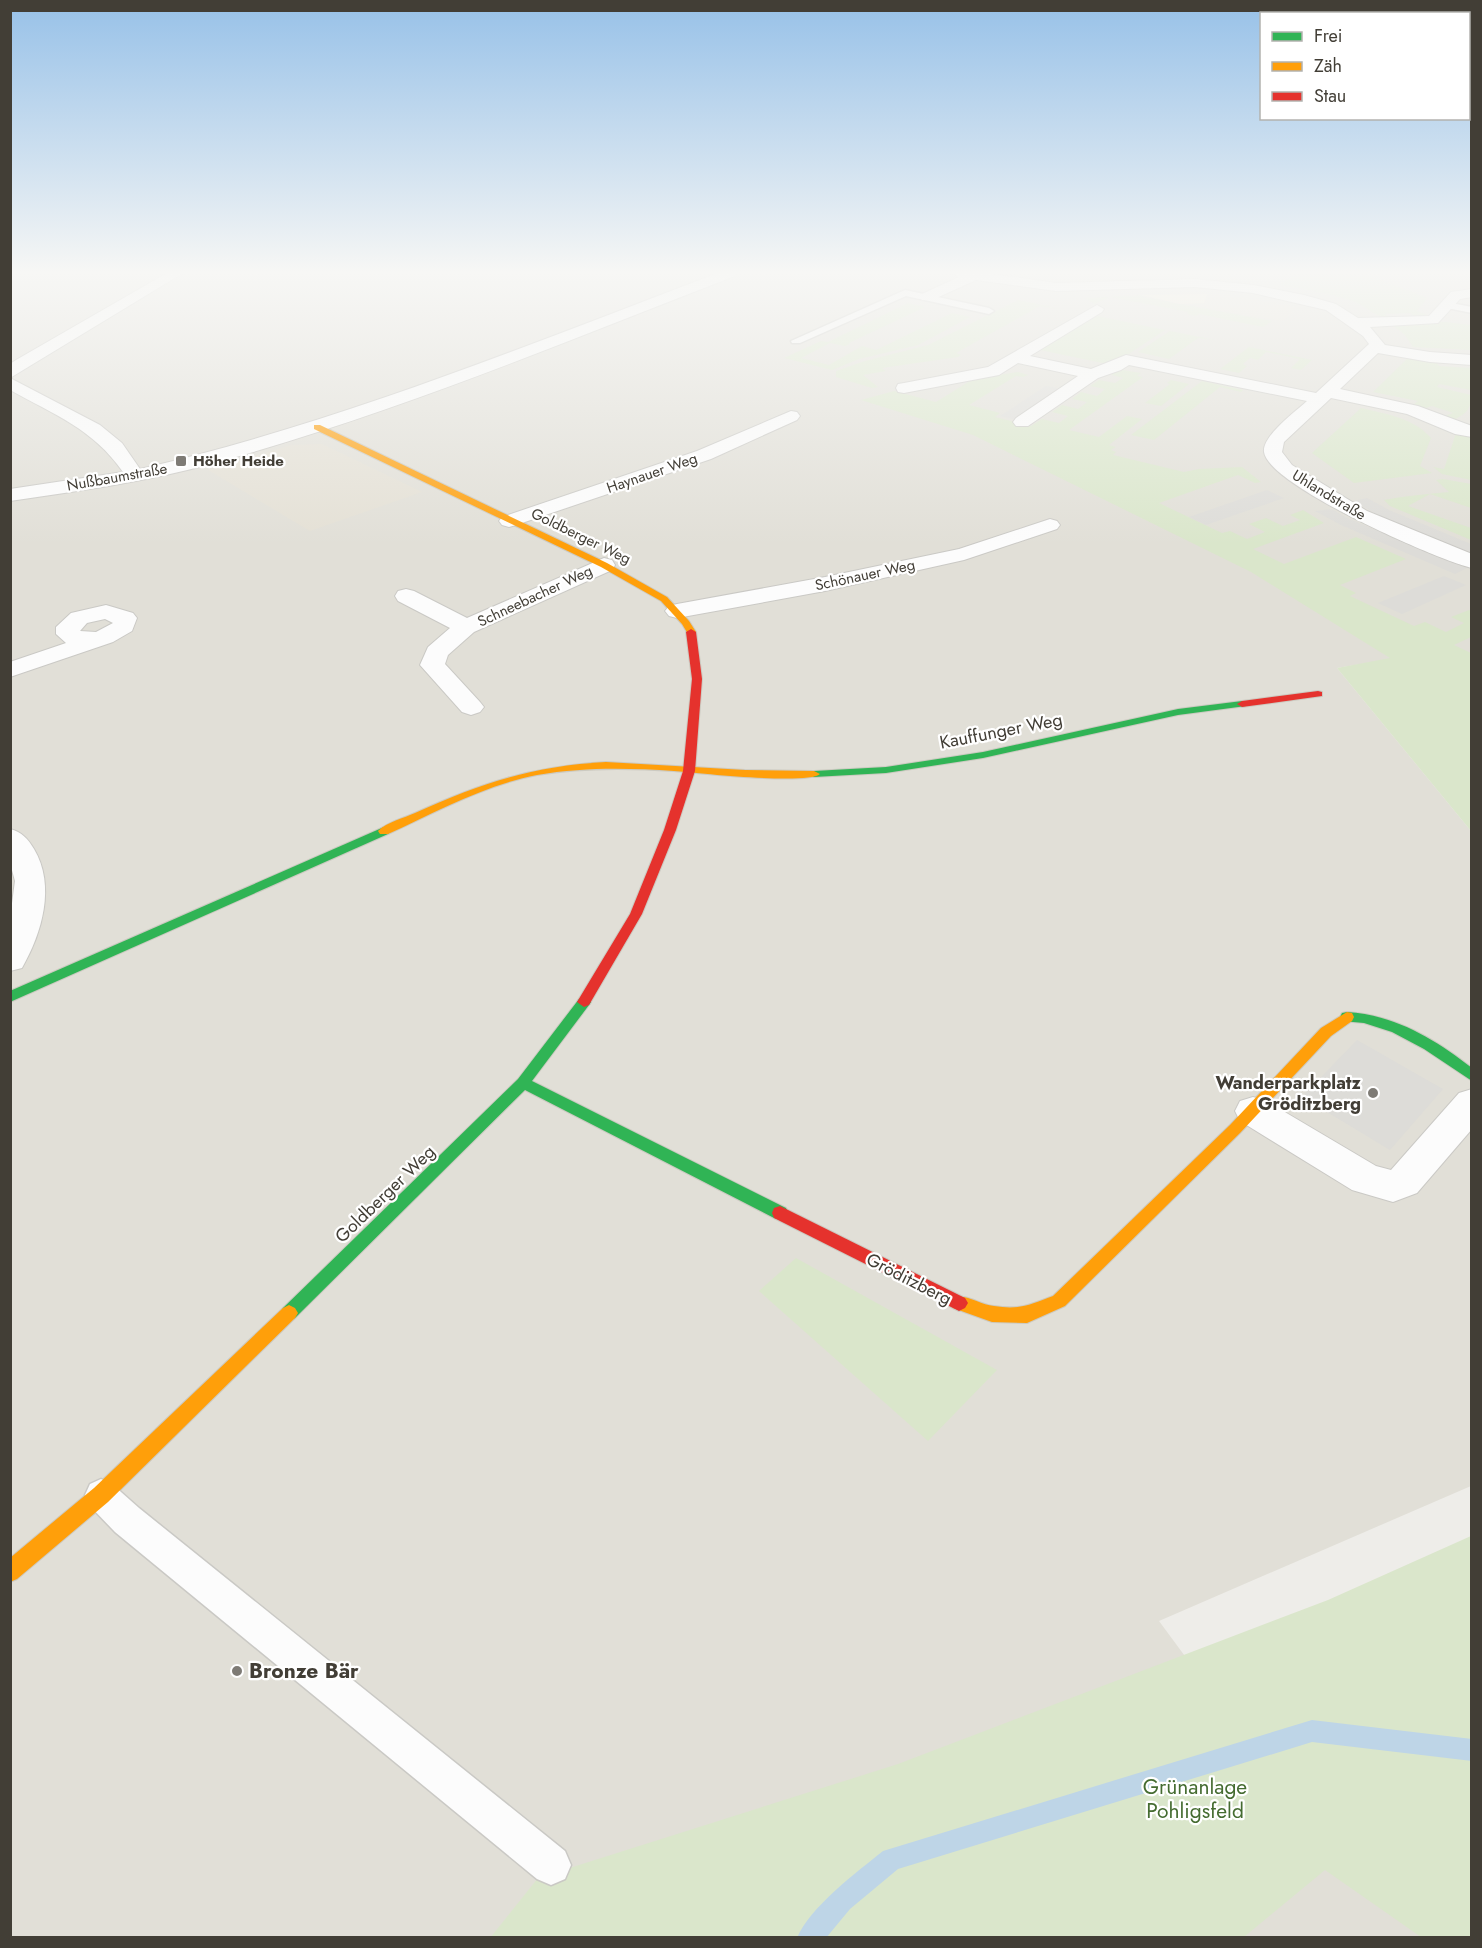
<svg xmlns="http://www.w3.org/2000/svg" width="1482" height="1948" viewBox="0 0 1482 1948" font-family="Jost,sans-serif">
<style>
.residential{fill:#e1dfd7}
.education{fill:#e4e0d5}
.green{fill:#dae6cb}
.sand{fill:#f0ebd6}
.parking{fill:#dddcd8}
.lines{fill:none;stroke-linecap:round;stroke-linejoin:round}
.stream{fill:#bed5e7;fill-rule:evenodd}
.lane-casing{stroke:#cac9c5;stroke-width:3}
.street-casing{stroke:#cac9c5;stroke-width:2}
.fast-casing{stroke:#cccac1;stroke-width:2}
.slow-casing{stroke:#cccac1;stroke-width:2}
.jam-casing{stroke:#cccac1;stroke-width:2}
.lane{fill:#fcfcfc;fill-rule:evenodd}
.street{fill:#fcfcfc;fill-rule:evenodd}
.fast{fill:#30b455;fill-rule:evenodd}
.slow{fill:#ff9f0a;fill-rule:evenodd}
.jam{fill:#e5322d;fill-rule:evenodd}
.poi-dot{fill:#7e7b75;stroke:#fff;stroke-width:2}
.labels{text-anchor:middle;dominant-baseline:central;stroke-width:4.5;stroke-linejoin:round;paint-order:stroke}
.far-poi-label{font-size:15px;font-weight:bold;fill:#423e36;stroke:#fff;text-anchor:start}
.far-street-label{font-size:15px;fill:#423e36;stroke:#fff}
.street-label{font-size:18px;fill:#423e36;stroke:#fff}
.poi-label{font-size:18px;font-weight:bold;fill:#423e36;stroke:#fff;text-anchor:end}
.near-poi-label{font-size:21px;font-weight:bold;fill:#423e36;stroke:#fff;text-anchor:start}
.near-park-label{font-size:21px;fill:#456c31;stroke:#fff}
</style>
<rect width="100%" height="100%" fill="#eeede9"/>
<path class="residential" d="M 11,273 L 1471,273 L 1471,668 L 1391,659 L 1337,668 L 1471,831 L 1471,1486 L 1159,1621 L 1314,1831 L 1471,1937 L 11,1938 Z"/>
<g class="education">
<path d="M 1198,293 L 1227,295 L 1296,307 L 1291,311 L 1294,312 L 1282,321 L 1259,317 L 1257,318 L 1141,295 Z"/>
<path d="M 322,444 L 422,492 L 310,531 L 208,470 L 291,445 Z"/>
</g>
<g class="green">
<path d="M 1298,273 L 1339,273 L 1377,278 L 1427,298 L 1417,311 L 1427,315 L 1416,317 L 1409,313 L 1385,314 L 1390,318 C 1375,318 1367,306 1353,301 C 1329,293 1304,289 1279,285 Z"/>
<path d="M 1141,295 L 1143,297 L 1272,321 L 1263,327 L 1199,314 L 1196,316 L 1187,314 L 1188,312 L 1110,297 L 1094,304 L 1086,298 Z"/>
<path d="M 1018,300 L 1061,309 L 1040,306 L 956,353 L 961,355 L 958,357 L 882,368 L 886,371 L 863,375 L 878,387 L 872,388 L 836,377 L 836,371 L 865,361 L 928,345 Z"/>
<path d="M 908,303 L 925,307 L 849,343 L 850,344 L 845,346 L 830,343 L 801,358 L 829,365 L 862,346 L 876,350 L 952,313 L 970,317 L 918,345 L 859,359 L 832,370 L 784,358 L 821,341 L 828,342 Z"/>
<path d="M 1097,316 L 1165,330 L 1112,365 L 1040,350 Z"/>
<path d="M 1445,322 L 1471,325 L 1471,350 L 1413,347 L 1405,335 L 1391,324 Z"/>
<path d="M 1170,331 L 1215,340 L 1198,338 L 1169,359 L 1138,352 Z"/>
<path d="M 1249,347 L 1312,360 L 1301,370 L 1291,368 L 1300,359 L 1266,352 L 1258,360 L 1250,358 L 1243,364 L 1247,366 L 1239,373 L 1220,369 Z"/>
<path d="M 1409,357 L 1435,361 L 1439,366 L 1471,368 L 1471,390 L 1439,384 L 1437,387 L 1471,395 C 1471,411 1465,414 1452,421 L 1442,417 L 1453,413 L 1432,406 L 1423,409 L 1412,406 L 1418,401 L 1373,392 Z"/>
<path d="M 1116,369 L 1141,373 L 1137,376 L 1143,377 L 1069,430 L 1099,437 L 1127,416 L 1142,419 L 1109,445 L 1116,447 L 1111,450 L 1116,452 L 1113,455 L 1184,472 L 1199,469 L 1242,467 L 1261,482 L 1255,483 L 1238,475 L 1159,503 L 1222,533 L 1230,531 L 1247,539 L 1265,532 L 1249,524 L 1266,518 L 1283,526 L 1300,520 L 1290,515 L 1303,510 L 1324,523 L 1253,549 L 1284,564 L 1356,537 L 1406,559 L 1340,585 L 1356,593 L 1350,596 L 1414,626 L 1425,622 L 1446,632 L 1464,623 L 1451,617 L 1469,610 L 1471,611 L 1471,637 L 1454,645 L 1471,653 L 1471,831 L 1337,668 L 1390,658 L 1251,572 L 973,435 L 861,400 L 894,391 L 936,402 L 973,379 L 1018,372 L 1028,375 L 1023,377 L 1016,376 L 969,405 L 1000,413 L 995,417 L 1031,426 L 1042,419 L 1059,423 L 1068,416 L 1052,412 L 1062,405 L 1078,409 L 1087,402 L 1072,399 L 1081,392 L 1097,396 L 1105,389 L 1090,386 L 1099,380 L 1115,383 L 1123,378 L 1109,374 Z"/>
<path d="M 1171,380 L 1189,384 L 1161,406 L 1145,403 L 1170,384 L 1167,383 Z"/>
<path d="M 1202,381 L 1243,390 L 1241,392 L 1220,387 L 1154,440 L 1131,435 Z"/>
<path d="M 1361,408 C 1386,414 1414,418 1431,438 L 1420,466 L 1432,473 L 1354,483 L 1312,453 Z"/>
<path d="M 1456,433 L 1471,436 L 1471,480 L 1442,474 L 1433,467 L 1444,469 Z"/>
<path d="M 1443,479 L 1471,484 L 1471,508 L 1430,494 L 1408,506 L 1471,528 L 1471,540 L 1390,506 L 1384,500 C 1405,496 1427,494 1449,492 L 1436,480 Z"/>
<path d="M 796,1258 L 997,1370 L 928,1441 L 759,1291 Z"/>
<path d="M 1471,1536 L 1471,1937 L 1421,1937 L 1325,1870 L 1244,1937 L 490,1938 L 538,1878 L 898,1764 L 1328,1600 Z"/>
</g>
<path class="sand" d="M 1207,294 L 1204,303 L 1180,304 L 1141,295 Z"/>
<g class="parking">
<path d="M 1046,386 L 1062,389 L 1016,420 L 1000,416 Z"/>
<path d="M 1267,490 L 1284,498 L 1206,525 L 1189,517 Z"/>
<path d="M 1367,498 L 1389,510 L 1471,544 L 1471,555 L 1378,515 L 1353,501 Z"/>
<path d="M 1332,509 L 1345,517 L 1467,568 L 1455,574 L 1341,525 L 1315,511 Z"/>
<path d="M 1444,576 L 1466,585 L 1402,614 L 1378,603 Z"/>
<path d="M 1357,1040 L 1443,1089 L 1390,1150 L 1302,1097 Z"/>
</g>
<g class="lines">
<path class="stream" d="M 1312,1720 L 1472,1739 L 1472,1761 L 1312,1742 L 898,1869 L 850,1909 L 826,1938 L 797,1938 C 810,1907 857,1872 883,1851 Z"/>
<defs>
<g id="lane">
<path d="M 905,290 L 989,308 L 994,311 L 989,314 L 906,296 L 800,343 L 792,343 L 791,341 Z"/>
<path d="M 1446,302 L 1472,307 L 1472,313 L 1442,307 L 1441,305 Z"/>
<path d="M 101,1479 L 112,1484 L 139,1508 L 565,1851 L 571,1865 L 565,1879 L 551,1885 L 537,1879 L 115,1532 L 90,1506 L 85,1495 L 90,1484 Z"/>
</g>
<g id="street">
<path d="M 167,273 L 183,273 L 10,378 L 10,364 L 16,360 Z"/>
<path d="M 718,273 L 737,273 L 735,276 C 562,343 390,415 211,464 C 145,482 78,491 10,501 L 10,489 L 123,472 C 93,429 55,415 10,390 L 10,378 L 100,425 L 122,443 L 140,469 C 339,423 528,345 718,273 Z"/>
<path d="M 951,273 L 985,273 L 1056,283 L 1195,279 L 1253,285 L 1304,295 L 1336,304 L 1358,318 L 1429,316 L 1451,292 L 1472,289 L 1472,297 L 1460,299 L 1438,323 L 1370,327 L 1385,345 L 1430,352 L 1472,355 L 1472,365 L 1430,362 L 1378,353 L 1340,389 L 1418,406 L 1472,426 L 1472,437 L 1455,434 L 1407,414 L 1331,398 L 1284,442 L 1282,452 L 1292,465 L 1367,511 L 1472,554 L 1472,568 C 1437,560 1268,485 1264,452 C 1262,436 1295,412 1307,401 L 1129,365 L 1121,370 L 1098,378 L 1028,426 L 1016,426 L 1013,422 L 1016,418 L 1078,376 L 1018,363 L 999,375 L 904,393 L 898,392 L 896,388 L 898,384 L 904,383 L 988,367 L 1097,305 L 1104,309 L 1102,312 L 1030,356 L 1091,369 L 1126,355 L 1316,393 L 1369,344 L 1363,336 L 1326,310 L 1253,293 L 1195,287 L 1056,291 L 976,280 L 932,300 L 922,300 L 920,297 L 922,294 L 959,277 Z"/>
<path d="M 791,411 L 797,412 L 800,416 L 797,420 L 711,459 L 516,525 L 509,527 L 502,525 L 499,521 L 502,517 L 697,451 Z"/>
<path d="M 1050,519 L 1057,521 L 1060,525 L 1057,529 L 964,560 L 825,591 L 677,618 L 669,616 L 665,611 L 669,606 L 677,604 L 825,577 L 959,549 Z"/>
<path d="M 604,558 L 612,560 L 615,565 L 612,570 L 474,632 L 448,655 L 445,664 L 480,702 L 484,707 L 480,712 L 471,715 L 462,712 L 420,665 L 428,647 L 450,628 L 398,601 L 395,596 L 398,591 L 406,589 L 414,591 L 467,618 Z"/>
<path d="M 106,605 L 133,613 L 137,618 L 132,631 L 113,642 L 10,677 L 10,662 L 66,643 L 56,634 L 56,627 L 71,613 ZM 105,619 L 113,623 L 96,632 L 80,631 L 87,623 Z"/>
<path d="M 10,829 C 22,832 28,839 34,849 C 56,886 42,933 22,968 L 10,971 L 10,918 L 15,881 L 10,863 Z"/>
<path d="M 1472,1089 L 1472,1129 L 1417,1193 L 1393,1202 L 1352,1190 L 1240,1121 L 1235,1111 L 1240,1101 L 1253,1097 L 1266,1101 L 1376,1166 L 1391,1170 L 1459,1093 Z"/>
</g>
<g id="fast">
<path d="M 1242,701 L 1247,704 L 1246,706 L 1178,715 L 983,758 L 886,773 L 814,777 L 808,774 L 814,771 L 886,767 L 983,752 L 1178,709 Z"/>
<path d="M 384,827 L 388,828 L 390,831 L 388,834 L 10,1002 L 10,991 Z"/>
<path d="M 584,997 L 591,1002 L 589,1005 L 532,1081 L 786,1208 L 788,1213 L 786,1218 L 780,1220 L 774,1218 L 525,1090 L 295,1318 L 289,1321 L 283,1318 L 280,1313 L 283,1308 L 518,1079 L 579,999 Z"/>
<path d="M 1347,1012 C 1395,1015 1435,1039 1472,1068 L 1472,1081 L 1424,1049 L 1392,1032 L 1364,1023 L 1342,1021 L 1340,1017 L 1342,1013 Z"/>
</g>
<g id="slow">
<path d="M 314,425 L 320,425 L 607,563 L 667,597 L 689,621 L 696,632 L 688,634 L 682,624 L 661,601 L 601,567 L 314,429 Z"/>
<path d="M 606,762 L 745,770 L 814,771 L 820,774 C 807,785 698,773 674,771 C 629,768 583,767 537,775 C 485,785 436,812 388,834 L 380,834 L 378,831 C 387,822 404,818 415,813 C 481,783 533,766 606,762 Z"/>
<path d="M 1347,1012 L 1352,1013 L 1354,1017 L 1352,1021 L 1331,1036 L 1240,1133 L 1065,1306 L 1027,1323 L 992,1322 L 953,1308 L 950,1303 L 953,1298 C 966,1293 980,1305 994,1306 C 1019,1310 1030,1305 1053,1296 L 1230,1125 L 1321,1028 Z"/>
<path d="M 289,1305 L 295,1308 L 298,1313 L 295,1318 L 108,1502 L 17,1579 L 10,1582 L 10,1558 L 94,1488 L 283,1308 Z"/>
</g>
<g id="jam">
<path d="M 691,629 L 696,632 L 702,679 L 695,771 L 676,830 L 642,914 L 589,1005 L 584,1007 L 577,1002 L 630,914 L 664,830 L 683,771 L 692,679 L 686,632 Z"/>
<path d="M 1318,691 L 1322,692 L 1322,696 L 1242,707 L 1237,704 L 1242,701 Z"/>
<path d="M 780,1206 L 965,1298 L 968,1303 L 965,1308 L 959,1311 L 953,1308 L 774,1218 L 772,1213 L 774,1208 Z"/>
</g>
</defs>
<use href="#lane" class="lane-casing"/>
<use href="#street" class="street-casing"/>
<use href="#fast" class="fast-casing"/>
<use href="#slow" class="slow-casing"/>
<use href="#jam" class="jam-casing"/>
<use href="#lane" class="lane"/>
<use href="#street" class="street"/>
<use href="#fast" class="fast"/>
<use href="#slow" class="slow"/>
<use href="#jam" class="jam"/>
</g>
<linearGradient id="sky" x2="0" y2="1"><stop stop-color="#97c1e8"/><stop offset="0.5" stop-color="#f7f7f5"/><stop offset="1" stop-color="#f7f7f5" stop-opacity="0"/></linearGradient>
<rect width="1482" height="545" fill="url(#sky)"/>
<g class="poi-dot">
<rect x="175" y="455" width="12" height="12" rx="3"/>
<circle cx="1373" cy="1093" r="6"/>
<circle cx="237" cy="1671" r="6"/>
</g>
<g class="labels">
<g class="far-poi-label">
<text x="193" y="461">Höher Heide</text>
</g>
<g class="far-street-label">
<text transform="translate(652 473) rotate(-19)">Haynauer Weg</text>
<text transform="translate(117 477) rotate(-10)">Nußbaumstraße</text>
<text transform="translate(1329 495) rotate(31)">Uhlandstraße</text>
<text transform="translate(581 536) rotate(26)">Goldberger Weg</text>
<text transform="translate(865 575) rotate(-12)">Schönauer Weg</text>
<text transform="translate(535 596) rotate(-25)">Schneebacher Weg</text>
</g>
<g class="street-label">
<text transform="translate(1001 731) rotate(-11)">Kauffunger Weg</text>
<text transform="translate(385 1194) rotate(-44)">Goldberger Weg</text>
<text transform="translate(909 1279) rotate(27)">Gröditzberg</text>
</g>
<g class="poi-label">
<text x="1361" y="1083">Wanderparkplatz<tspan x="1361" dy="21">Gröditzberg</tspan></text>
</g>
<g class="near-poi-label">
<text x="249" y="1671">Bronze Bär</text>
</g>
<g class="near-park-label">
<text x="1195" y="1787">Grünanlage<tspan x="1195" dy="24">Pohligsfeld</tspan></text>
</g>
</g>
<rect width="1482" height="1948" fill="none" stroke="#423e36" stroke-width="24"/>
<rect x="1260" y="12" width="210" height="108" fill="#ffffff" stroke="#b3b2af" stroke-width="1.5"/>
<rect x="1272" y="32" width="30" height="9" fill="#30b455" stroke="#b3b2af" stroke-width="1.5"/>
<text x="1314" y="42" font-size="18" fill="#423e36">Frei</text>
<rect x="1272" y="62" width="30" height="9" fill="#ff9f0a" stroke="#b3b2af" stroke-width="1.5"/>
<text x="1314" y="72" font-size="18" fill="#423e36">Zäh</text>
<rect x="1272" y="92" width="30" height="9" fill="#e5322d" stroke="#b3b2af" stroke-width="1.5"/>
<text x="1314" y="102" font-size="18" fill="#423e36">Stau</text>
</svg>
